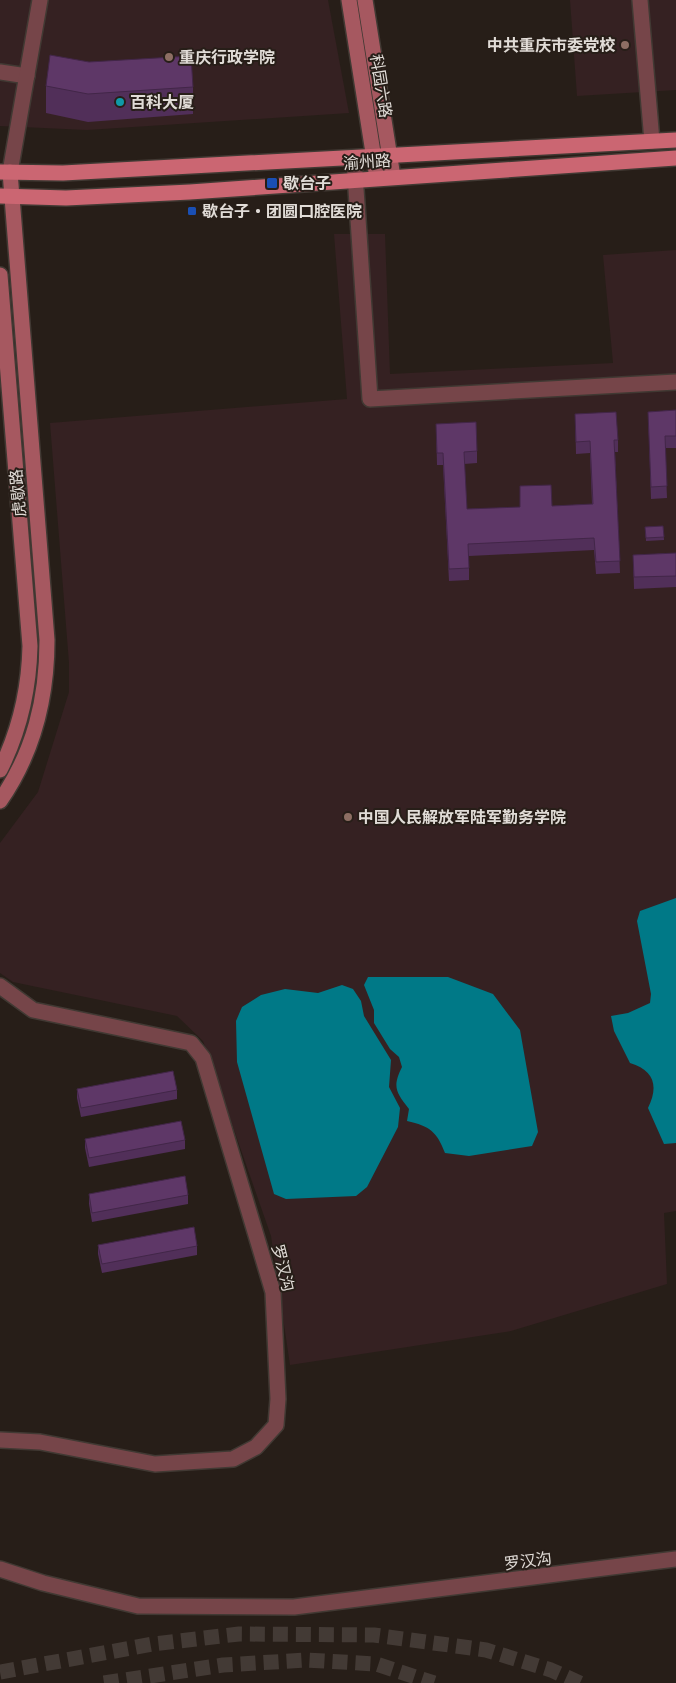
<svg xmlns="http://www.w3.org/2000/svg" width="676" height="1683" viewBox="0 0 676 1683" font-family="Karla,'Noto Sans SC',sans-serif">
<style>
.education{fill:#352122}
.water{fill:#007987}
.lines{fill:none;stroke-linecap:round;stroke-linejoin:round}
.secondary-tunnel{stroke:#433a35;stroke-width:15;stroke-dasharray:15 8;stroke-linecap:butt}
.street-casing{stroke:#413933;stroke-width:18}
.secondary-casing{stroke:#413933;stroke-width:18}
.primary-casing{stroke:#413933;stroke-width:18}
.street{stroke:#764549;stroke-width:15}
.secondary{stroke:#a65860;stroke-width:15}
.primary{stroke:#cb6672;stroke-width:15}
.wall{fill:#512f59}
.building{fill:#5e3767;stroke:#422648}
.education-dot{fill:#8d6e63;stroke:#271e18;stroke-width:2}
.culture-dot{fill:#0f9aa8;stroke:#271e18;stroke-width:2}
.transit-dot{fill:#1a4fb4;stroke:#271e18;stroke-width:2}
.labels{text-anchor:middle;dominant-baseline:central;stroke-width:4;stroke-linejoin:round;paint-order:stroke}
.poi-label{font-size:16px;font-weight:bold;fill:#e1dcd7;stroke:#271e18;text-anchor:start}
.street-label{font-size:16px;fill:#e1dcd7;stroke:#271e18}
</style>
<rect width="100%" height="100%" fill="#271e18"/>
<g class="education">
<path d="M 0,0 L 328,0 L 349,113 L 87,130 L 0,126 Z"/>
<path d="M 570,0 L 676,0 L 676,90 L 577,96 Z"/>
<path d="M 334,234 L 385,234 L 390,374 L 613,363 L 603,255 L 676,250 L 676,1211 L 664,1213 L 667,1284 L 511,1331 L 290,1365 L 271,1236 L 203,1041 L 177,1016 L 13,982 L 0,973 L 0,843 L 38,792 L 69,692 L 69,663 L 50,423 L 347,399 Z"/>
</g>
<g class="water">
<path d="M 676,898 L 676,1143 L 664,1144 L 648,1108 C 659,1086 654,1070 630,1063 L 614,1031 L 611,1016 L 628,1013 L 650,1003 L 651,994 L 637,921 L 640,911 Z"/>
<path d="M 368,977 L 448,977 L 493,994 L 520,1030 L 538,1132 L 532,1146 L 469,1156 L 445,1153 C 437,1132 430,1126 407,1121 L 409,1109 C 396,1092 392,1087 402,1067 L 399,1057 L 390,1049 L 374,1023 L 374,1010 L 364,985 Z"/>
<path d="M 342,985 L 353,989 L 361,1001 L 364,1016 L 391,1060 L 389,1087 L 400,1108 L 398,1127 L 367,1187 L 356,1196 L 286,1199 L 274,1194 L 237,1062 L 236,1021 L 242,1007 L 261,995 L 285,989 L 318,993 Z"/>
</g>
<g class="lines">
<g class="secondary-tunnel">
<path d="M 0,1672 L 153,1644 L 239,1634 L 374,1635 L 486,1650 L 551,1670 L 580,1683"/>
<path d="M 104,1683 L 223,1665 L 307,1660 L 376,1664 L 434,1683"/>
</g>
<defs>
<g id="street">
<path d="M 640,0 L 652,141"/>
<path d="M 0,72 L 27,76"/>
<path d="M 354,159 L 370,399 L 676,382"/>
<path d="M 10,172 L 40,0"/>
<path d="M 0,986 L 33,1010 L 191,1043 L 203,1058 L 273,1292 L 278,1399 L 276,1425 L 256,1447 L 233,1459 L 155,1464 L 40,1442 L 0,1440"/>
<path d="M 0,1569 L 43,1583 L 138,1606 L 294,1607 L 676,1559"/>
</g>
<g id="secondary">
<path d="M 349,0 L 377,178"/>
<path d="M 365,0 L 393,177"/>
<path d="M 0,275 L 30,646 C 29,691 20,730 0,770"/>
<path d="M 0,801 C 34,752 47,699 47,640 L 10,172"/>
</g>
<g id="primary">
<path d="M 0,172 L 63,173 L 676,140"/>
<path d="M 0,196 L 66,198 L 190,192 L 676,158"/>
</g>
</defs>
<use href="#street" class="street-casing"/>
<use href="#secondary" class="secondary-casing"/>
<use href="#primary" class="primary-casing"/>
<use href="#street" class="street"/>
<use href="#secondary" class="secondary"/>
<use href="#primary" class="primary"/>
</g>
<g class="wall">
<path d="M 46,86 L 193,87 L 193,114 L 88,122 L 46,113 Z"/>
<path d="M 676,410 L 676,448 L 665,448 L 667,498 L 651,499 L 648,412 Z"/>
<path d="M 575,414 L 618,440 L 618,452 L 615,452 L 620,573 L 596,574 L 594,550 L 469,556 L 469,580 L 449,581 L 443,465 L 437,465 L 436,424 L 477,451 L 477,463 L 464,464 L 467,509 L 520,507 L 520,486 L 552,506 L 592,504 L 590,453 L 576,454 Z"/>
<path d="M 663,526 L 664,540 L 646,541 L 645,527 Z"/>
<path d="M 676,553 L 676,587 L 634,589 L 633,555 Z"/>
<path d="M 77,1089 L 177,1090 L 177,1099 L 81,1117 L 77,1098 Z"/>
<path d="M 85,1139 L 185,1140 L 185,1149 L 89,1167 L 85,1148 Z"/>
<path d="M 89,1194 L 188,1195 L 188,1204 L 92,1222 L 89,1204 Z"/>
<path d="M 98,1245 L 197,1246 L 197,1255 L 102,1273 L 98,1254 Z"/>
</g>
<g class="building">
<path d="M 50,55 L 89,62 L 191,56 L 193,87 L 88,94 L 46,86 Z"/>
<path d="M 676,410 L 676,436 L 665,436 L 667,486 L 651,487 L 648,412 Z"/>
<path d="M 616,412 L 618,440 L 614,440 L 620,561 L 596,562 L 594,538 L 468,544 L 469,568 L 449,569 L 443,453 L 437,453 L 436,424 L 476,422 L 477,451 L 464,452 L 467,509 L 520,507 L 520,486 L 551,485 L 552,506 L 593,504 L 590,441 L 576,442 L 575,414 Z"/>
<path d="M 663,526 L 664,537 L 646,538 L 645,527 Z"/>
<path d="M 676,553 L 676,576 L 634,577 L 633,555 Z"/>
<path d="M 173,1071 L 177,1090 L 81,1108 L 77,1089 Z"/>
<path d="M 181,1121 L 185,1140 L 89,1158 L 85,1139 Z"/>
<path d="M 185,1176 L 188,1195 L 92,1213 L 89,1194 Z"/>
<path d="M 194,1227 L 197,1246 L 102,1264 L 98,1245 Z"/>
</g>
<g class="education-dot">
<circle cx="625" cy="45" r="5"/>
<circle cx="169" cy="57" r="5"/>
<circle cx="348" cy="817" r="5"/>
</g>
<circle class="culture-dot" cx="120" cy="102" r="5"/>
<g class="transit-dot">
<rect x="266" y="177" width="12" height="12" rx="2.5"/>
<rect x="187" y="206" width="10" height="10" rx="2.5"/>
</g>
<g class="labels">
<g class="poi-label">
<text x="615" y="45" text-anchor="end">中共重庆市委党校</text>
<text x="179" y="57">重庆行政学院</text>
<text x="130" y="102">百科大厦</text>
<text x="283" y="183">歇台子</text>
<text x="202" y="211">歇台子‧团圆口腔医院</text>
<text x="358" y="817">中国人民解放军陆军勤务学院</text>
</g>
<g class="street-label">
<text transform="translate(381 86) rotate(81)">科园六路</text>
<text transform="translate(367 162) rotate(-4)">渝州路</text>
<text transform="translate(18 493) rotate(-95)">虎歇路</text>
<text transform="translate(283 1268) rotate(76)">罗汉沟</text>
<text transform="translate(528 1561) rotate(-7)">罗汉沟</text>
</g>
</g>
</svg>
